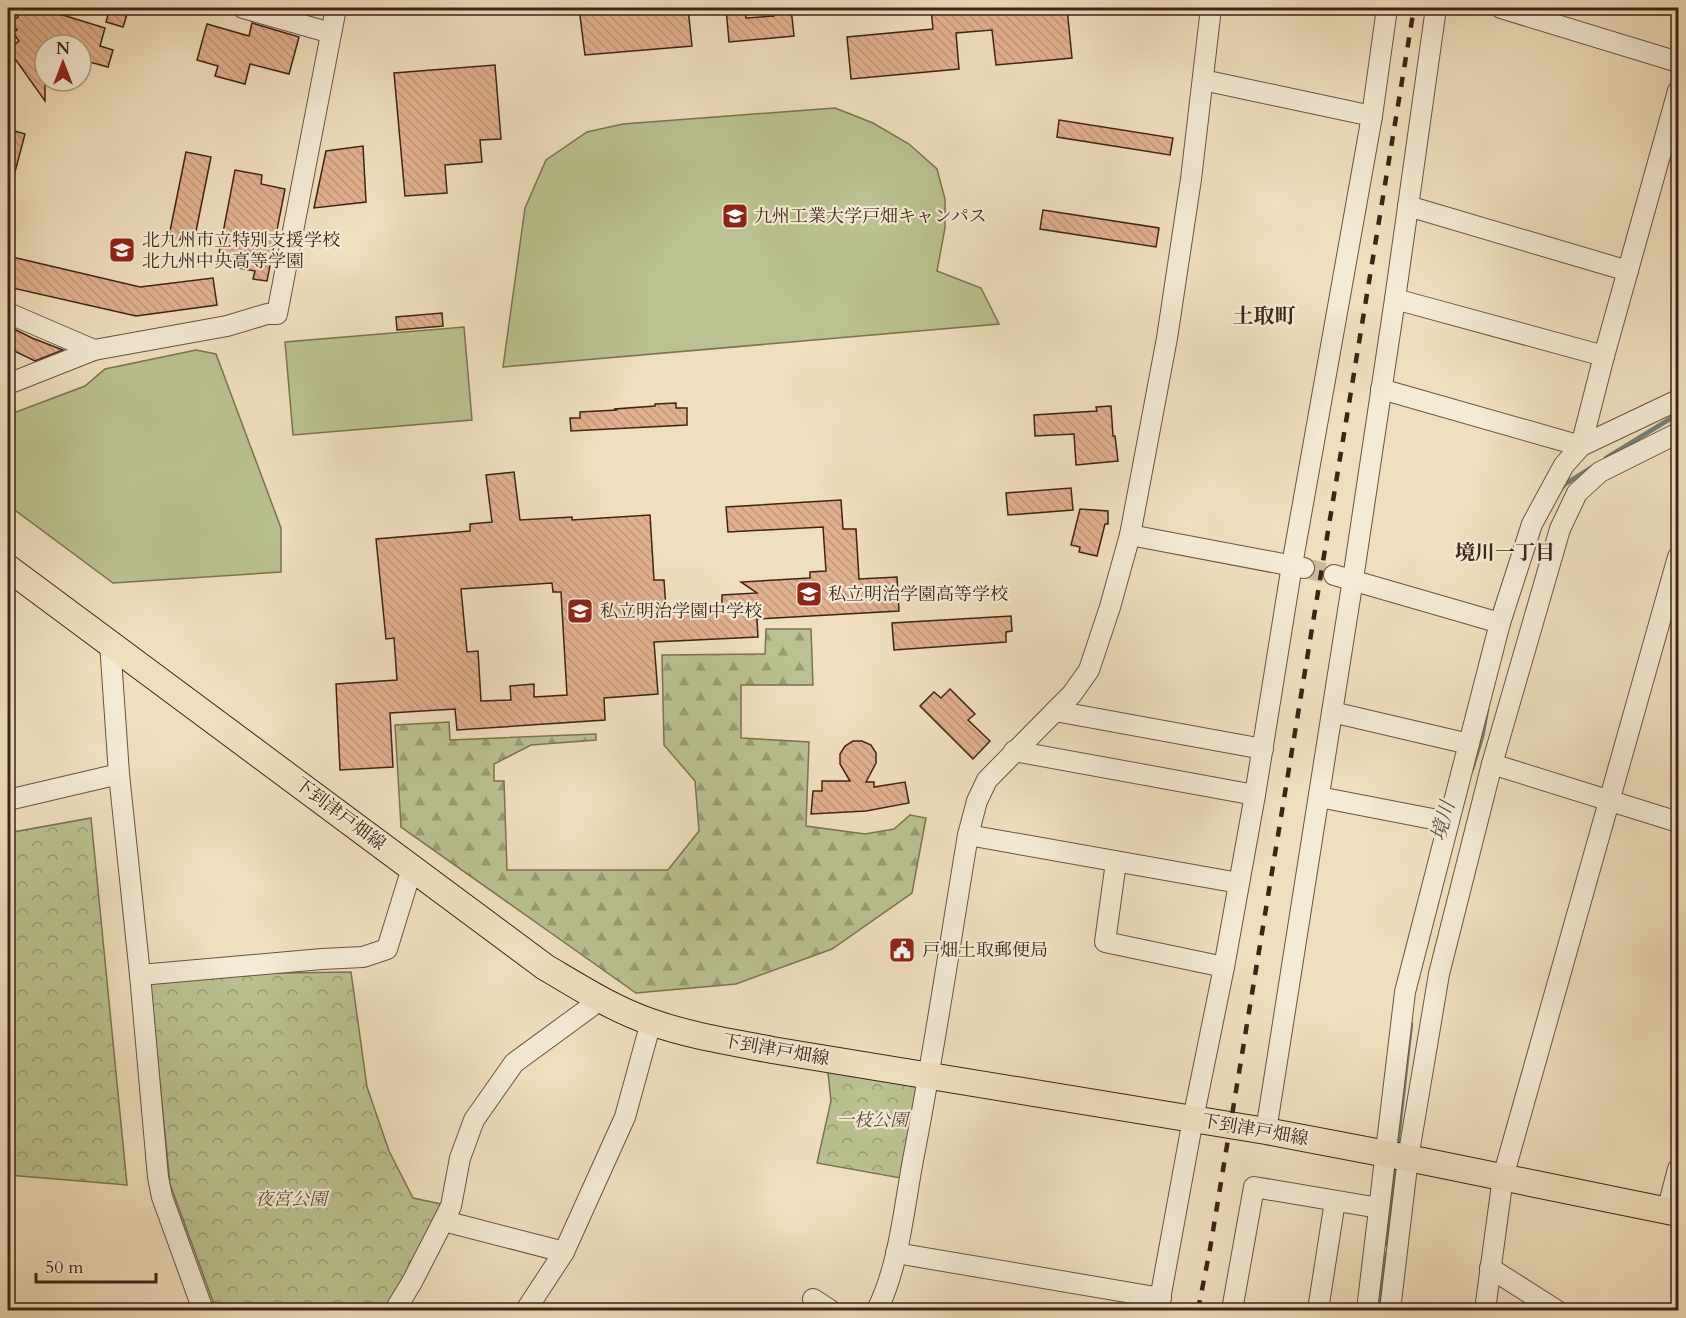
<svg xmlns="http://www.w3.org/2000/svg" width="1686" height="1318" viewBox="0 0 1686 1318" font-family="Cardo,'Noto Serif JP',serif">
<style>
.forest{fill:url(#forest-firs);stroke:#7c7252;stroke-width:1.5}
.park{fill:url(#park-crowns);stroke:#7c7252;stroke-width:1.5}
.pitch{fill:#bbc190;stroke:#7c7252;stroke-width:1.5}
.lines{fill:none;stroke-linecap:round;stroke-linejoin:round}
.stream{stroke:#787e79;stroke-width:4.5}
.building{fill:url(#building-back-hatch);stroke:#3d2415;stroke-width:1.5;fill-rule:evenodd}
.minor-tunnel{stroke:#ccba9b;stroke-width:20;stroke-dasharray:20 10;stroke-linecap:butt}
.minor-casing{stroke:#6a533f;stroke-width:22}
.major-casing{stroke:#3d2415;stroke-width:28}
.minor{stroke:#f5ead4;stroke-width:20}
.major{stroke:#f0dfbd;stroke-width:26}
.rail{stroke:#3d2415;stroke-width:4.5;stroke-dasharray:10 10;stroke-linecap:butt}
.labels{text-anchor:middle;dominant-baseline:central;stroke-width:4.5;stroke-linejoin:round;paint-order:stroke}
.poi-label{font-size:18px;fill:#3d2415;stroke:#f5ead4;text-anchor:start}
.street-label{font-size:18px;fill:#3d2415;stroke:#f5ead4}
.park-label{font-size:18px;font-style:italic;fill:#5c4b34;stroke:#f5ead4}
.neighbourhood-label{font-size:20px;font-weight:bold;fill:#3d2415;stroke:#f5ead4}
.water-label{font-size:20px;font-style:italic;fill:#5a5147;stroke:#f5ead4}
.quarter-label{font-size:21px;font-weight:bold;fill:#3d2415;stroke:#f5ead4}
</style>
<defs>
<pattern id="forest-firs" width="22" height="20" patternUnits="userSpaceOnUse" patternTransform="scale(1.5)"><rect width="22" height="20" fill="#bbc190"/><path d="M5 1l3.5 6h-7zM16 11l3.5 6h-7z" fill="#999d74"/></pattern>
<pattern id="park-crowns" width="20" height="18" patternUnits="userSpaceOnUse" patternTransform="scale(1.5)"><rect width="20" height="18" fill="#bbc190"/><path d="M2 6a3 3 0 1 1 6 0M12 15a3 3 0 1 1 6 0" fill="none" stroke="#999d74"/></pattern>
<pattern id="building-back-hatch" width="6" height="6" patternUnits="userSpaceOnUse" patternTransform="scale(1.5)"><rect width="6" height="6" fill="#e1b08f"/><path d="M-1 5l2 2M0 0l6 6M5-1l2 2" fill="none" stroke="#c2977a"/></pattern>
</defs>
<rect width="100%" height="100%" fill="#f0dfbd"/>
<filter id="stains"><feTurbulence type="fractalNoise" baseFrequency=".00333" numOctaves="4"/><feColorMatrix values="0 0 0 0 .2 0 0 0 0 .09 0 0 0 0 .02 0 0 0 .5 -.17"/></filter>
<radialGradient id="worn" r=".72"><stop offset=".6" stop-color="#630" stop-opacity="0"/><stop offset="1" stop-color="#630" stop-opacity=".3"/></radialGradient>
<path class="forest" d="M 766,629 L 811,629 L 813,685 L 741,685 L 741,738 L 809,742 L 806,826 L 865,834 L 894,829 L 910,815 L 926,818 L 912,893 L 832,949 L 736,984 L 636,993 L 401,827 L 395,725 L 449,722 L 450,740 L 596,734 L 596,740 L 531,745 L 494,764 L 494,781 L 504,781 L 507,870 L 668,870 L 699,831 L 695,781 L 664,745 L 662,655 L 765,654 Z"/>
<g class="park">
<path d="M 91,818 L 127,1185 L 8,1175 L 8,833 Z"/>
<path d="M 351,972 L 367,1087 L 389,1151 L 413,1198 L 451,1206 L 389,1310 L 216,1310 L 170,1184 L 149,975 Z"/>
<path d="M 827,1063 L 925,1079 L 906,1179 L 817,1163 L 831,1101 Z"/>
</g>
<g class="pitch">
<path d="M 835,108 L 873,123 L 909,144 L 937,169 L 945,199 L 945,228 L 937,271 L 981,288 L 999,324 L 503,367 L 525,208 L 546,160 L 587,132 L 623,124 Z"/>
<path d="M 464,327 L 472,420 L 293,435 L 285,342 Z"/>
<path d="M 196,350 L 216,354 L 281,528 L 281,572 L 113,583 L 8,505 L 8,415 L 85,386 L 105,369 Z"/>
</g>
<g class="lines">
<g class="stream">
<path d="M 1606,458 L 1678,414"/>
<path d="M 1562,488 L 1565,484 L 1594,466"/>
<path d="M 1472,769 L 1482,737 L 1487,710"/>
<path d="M 1397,1147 L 1411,1024"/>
<path d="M 1388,1245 L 1391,1195 L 1395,1164"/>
<path d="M 1379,1310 L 1387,1254"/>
</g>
</g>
<g class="building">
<path d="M 11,8 L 40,8 L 105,28 L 100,46 L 113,50 L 108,67 L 82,60 L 84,53 L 81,52 L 81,45 L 45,45 L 45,101 L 8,49 L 19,41 L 13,33 L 17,30 L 11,22 L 18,17 Z"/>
<path d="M 110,8 L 129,8 L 123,27 L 106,22 Z"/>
<path d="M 579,8 L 688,8 L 692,46 L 585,55 Z"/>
<path d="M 726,8 L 745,8 L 746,18 L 774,16 L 773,8 L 791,8 L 794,36 L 729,42 Z"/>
<path d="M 931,8 L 1067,8 L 1072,58 L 996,65 L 992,30 L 956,33 L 959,69 L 851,79 L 847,37 L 933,29 Z"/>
<path d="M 252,23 L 299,37 L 289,74 L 250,64 L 245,84 L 215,76 L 218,66 L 197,60 L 207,24 L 249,36 Z"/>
<path d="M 495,65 L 501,139 L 480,140 L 482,162 L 445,165 L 447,193 L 405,196 L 394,73 Z"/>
<path d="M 1059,120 L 1173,138 L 1170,155 L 1057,137 Z"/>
<path d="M 8,129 L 25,134 L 12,183 L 8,182 Z"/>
<path d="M 363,146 L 366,202 L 314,208 L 326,151 Z"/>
<path d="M 186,152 L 211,157 L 193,246 L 168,241 Z"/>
<path d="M 235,170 L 262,175 L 261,184 L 285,189 L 267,281 L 253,279 L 255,271 L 217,264 Z"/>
<path d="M 1043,210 L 1159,228 L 1156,247 L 1040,229 Z"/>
<path d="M 8,256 L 140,287 L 213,278 L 217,305 L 136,316 L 8,287 Z"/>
<path d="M 442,313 L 443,326 L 397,330 L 396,317 Z"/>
<path d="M 8,326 L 32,338 L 63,350 L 35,361 L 8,348 Z"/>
<path d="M 676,403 L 676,408 L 687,408 L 687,425 L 571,431 L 570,418 L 580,418 L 580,412 L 616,410 L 615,409 L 655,406 L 655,404 Z"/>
<path d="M 1111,406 L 1113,436 L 1115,436 L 1118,461 L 1076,465 L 1074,434 L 1035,436 L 1034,415 L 1097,411 L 1096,407 Z"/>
<path d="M 514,472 L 520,520 L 572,517 L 572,520 L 650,515 L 654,580 L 664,580 L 666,609 L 722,606 L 722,595 L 757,593 L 741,582 L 810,578 L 810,572 L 826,571 L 823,527 L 728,532 L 726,507 L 841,500 L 843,529 L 856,529 L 859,579 L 897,577 L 899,611 L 757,619 L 758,637 L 654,642 L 658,694 L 604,698 L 605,720 L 457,730 L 455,709 L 390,713 L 393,767 L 340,770 L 336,684 L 397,680 L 394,638 L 386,639 L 376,539 L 470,531 L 470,524 L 492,522 L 486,475 ZM 552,583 L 553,592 L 561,592 L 567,695 L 534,697 L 534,684 L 510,686 L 511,700 L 481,701 L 478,651 L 467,652 L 461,589 Z"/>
<path d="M 1071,488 L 1073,510 L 1008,515 L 1006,493 Z"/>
<path d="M 1080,509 L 1108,511 L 1108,524 L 1105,524 L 1097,556 L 1079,552 L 1080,547 L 1071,545 Z"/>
<path d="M 1011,616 L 1012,631 L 1006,632 L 1006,642 L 894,650 L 892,623 Z"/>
<path d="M 950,689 L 975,714 L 968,720 L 990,741 L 973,759 L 920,706 L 934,692 L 941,698 Z"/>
<path d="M 853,741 L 862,741 L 871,745 L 876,753 L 876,763 L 866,782 L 874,782 L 874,787 L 905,782 L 909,803 L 866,811 L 811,814 L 813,791 L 822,791 L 822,781 L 850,781 L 840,764 L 840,754 L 845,746 Z"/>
</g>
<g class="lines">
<path class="minor-tunnel" d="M 1305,568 L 1334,575"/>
<defs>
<g id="minor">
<path d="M 243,8 L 331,33"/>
<path d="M 1501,8 L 1678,62"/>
<path d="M 1203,80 L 1372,116"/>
<path d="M 1408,206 L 1628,271"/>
<path d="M 1395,299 L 1604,356"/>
<path d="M 8,313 L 94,350"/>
<path d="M 8,384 L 94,350 L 227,326 L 267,314 L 277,314 L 336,8"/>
<path d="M 1381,389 L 1581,446 L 1604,356 L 1678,91"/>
<path d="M 1130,535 L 1304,568"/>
<path d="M 1334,575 L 1500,623"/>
<path d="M 110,643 L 119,774 L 140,975 L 158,1177 L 162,1197 L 203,1310"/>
<path d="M 1055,711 L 1263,749"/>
<path d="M 1332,712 L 1469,744"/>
<path d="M 1014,751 L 1255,795"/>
<path d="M 1492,764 L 1678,822"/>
<path d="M 1319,797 L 1448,822"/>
<path d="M 8,800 L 119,774"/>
<path d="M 968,835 L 1239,883"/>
<path d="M 1116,862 L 1105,942 L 1224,967"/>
<path d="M 140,975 L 322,959 L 363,957 L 387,949 L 412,868"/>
<path d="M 1266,1131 L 1353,579 L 1395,299 L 1436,8"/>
<path d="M 1667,1211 L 1678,1169"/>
<path d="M 444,1221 L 564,1252"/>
<path d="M 896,1253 L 1161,1298"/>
<path d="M 1490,1268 L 1556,1310"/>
<path d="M 813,1299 L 830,1310"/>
<path d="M 395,1310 L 412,1282 L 451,1206 L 460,1158 L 474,1120 L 514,1063 L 600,1000"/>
<path d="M 526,1310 L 564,1252 L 625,1117 L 651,1022"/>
<path d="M 877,1310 C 899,1266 904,1208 913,1160 C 934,1052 950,943 968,835 L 977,801 L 987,780 L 1072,694 L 1089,670 L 1110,607 L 1130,535 L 1167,338 L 1191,179 L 1211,8"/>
<path d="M 1158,1310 L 1193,1119 L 1224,967 L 1255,795 L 1292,565 L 1372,116 L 1387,8"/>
<path d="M 1232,1310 L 1254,1187 L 1379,1208"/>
<path d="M 1318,1310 L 1335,1201"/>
<path d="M 1367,1310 L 1405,992 L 1500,623 L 1532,524 L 1564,465 L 1581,446 L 1678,400"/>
<path d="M 1390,1310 L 1408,1158 L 1439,974 L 1492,764 L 1560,529 L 1577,493 L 1600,472 L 1678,433"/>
<path d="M 1485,1310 L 1503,1177 L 1678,557"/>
</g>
<path id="major" d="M 8,568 L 545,967 C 579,987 613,1009 651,1022 C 690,1036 732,1042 772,1050 L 1266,1131 L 1408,1158 L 1678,1213"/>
</defs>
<use href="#minor" class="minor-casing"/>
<use href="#major" class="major-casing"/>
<use href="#minor" class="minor"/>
<use href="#major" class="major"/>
<path class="rail" d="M 1198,1310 L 1210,1249 L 1414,8"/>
</g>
<defs>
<symbol id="university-square" viewBox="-11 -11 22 22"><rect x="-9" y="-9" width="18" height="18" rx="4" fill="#8f2418" stroke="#f5ead4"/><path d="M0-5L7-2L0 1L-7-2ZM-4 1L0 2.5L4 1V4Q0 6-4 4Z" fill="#fff"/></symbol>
<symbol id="school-square" viewBox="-11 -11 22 22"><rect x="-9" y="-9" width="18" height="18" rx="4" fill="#8f2418" stroke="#f5ead4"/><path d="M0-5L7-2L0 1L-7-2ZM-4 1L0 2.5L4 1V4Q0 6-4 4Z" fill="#fff"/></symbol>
<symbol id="civic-square" viewBox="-11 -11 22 22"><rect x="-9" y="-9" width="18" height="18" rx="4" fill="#8f2418" stroke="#f5ead4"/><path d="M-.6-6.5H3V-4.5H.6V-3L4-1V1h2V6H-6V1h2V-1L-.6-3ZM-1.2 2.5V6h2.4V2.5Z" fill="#fff"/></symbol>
</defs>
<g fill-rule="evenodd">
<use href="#university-square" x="720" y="201" width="30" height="30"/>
<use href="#school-square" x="107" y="235" width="30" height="30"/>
<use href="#school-square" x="794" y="579" width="30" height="30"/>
<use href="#school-square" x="565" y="596" width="30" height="30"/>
<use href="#civic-square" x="887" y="935" width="30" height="30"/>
</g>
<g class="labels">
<g class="poi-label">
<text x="754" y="216">九州工業大学戸畑キャンパス</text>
<text x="142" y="240">北九州市立特別支援学校<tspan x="142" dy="21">北九州中央高等学園</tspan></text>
<text x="828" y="594">私立明治学園高等学校</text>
<text x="600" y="611">私立明治学園中学校</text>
<text x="922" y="950">戸畑土取郵便局</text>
</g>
<g class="street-label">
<text transform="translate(340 814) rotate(37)">下到津戸畑線</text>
<text transform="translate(776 1050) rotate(10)">下到津戸畑線</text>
<text transform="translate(1255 1130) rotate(10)">下到津戸畑線</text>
</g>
<g class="park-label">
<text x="872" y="1120">一枝公園</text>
<text x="291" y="1199">夜宮公園</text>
</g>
<g class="neighbourhood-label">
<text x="1505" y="552">境川一丁目</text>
</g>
<g class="water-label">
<text transform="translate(1443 821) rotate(-75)">境川</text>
</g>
<g class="quarter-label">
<text x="1264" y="316">土取町</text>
</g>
</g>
<rect width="1686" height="1318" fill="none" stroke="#f0dfbd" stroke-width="30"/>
<rect x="9" y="9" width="1668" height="1300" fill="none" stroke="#3d2415" stroke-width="3"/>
<rect x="15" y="15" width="1656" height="1288" fill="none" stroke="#3d2415" stroke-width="1.5"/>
<g transform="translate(63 63)"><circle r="28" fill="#f5ead4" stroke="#ab9b88" stroke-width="1.5"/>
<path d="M0-4.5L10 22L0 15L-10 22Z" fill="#8f2418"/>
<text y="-9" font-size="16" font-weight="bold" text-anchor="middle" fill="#3d2415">N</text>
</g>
<path d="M36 1273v9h120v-9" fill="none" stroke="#3d2415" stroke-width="3"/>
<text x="45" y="1273" font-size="18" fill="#3d2415" stroke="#f5ead4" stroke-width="4.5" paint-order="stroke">50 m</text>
<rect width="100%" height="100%" filter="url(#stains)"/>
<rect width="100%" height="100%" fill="url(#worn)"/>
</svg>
